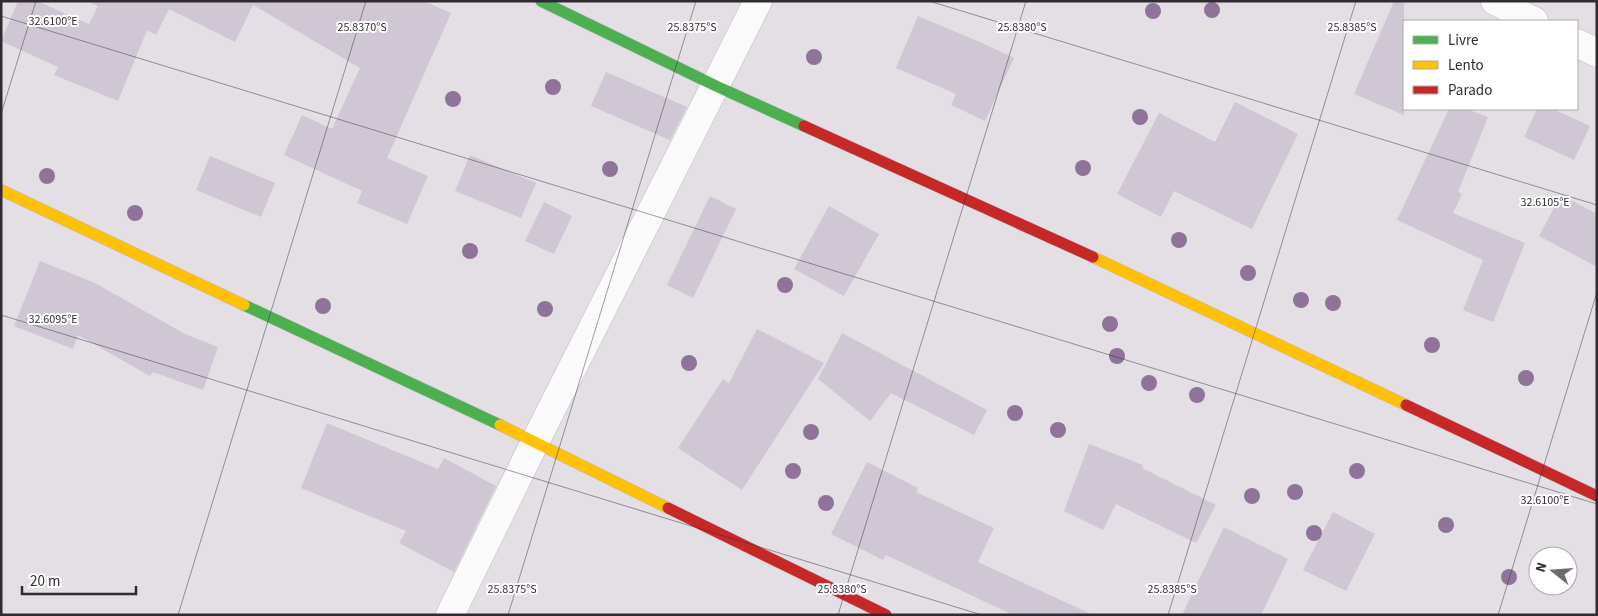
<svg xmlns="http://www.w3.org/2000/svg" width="1598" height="616" viewBox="0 0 1598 616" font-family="'Source Sans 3',sans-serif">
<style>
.building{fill:#d0c7d4}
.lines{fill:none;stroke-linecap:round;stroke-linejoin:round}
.street-casing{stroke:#bfbbc0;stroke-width:29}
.fast-casing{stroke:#bfbbc0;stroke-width:12}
.slow-casing{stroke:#bfbbc0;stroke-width:12}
.jam-casing{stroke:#bfbbc0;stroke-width:12}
.street{stroke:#fbfafb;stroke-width:28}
.fast{stroke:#4caf50;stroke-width:11}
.slow{stroke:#ffc107;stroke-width:11}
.jam{stroke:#c62828;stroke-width:11}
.tree{fill:#907399}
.ticks{fill:none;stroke:#2f2b30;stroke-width:1;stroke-opacity:0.45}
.ticks-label{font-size:12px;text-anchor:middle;fill:#2f2b30;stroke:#fff;stroke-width:4;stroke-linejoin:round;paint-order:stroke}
</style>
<rect width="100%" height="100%" fill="#e4dee5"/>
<g class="building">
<path d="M 18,1 L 37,1 L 89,24 L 98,6 L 87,1 L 424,1 L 451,13 L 387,158 L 428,176 L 407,224 L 357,203 L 362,191 L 284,155 L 302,115 L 332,129 L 360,68 L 253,5 L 235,42 L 169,9 L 156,35 L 147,30 L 118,101 L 54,75 L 58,67 L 1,41 Z"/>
<path d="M 1394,1 L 1404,1 L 1404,115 L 1354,94 Z"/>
<path d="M 918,16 L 980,42 L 1014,58 L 985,121 L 951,105 L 956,94 L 896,68 Z"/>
<path d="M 606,72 L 687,107 L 670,140 L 591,106 Z"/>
<path d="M 1235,102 L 1298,134 L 1252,229 L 1174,191 L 1161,217 L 1117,194 L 1159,113 L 1215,142 Z"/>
<path d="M 1449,109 L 1467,109 L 1488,117 L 1458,192 L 1462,194 L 1453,213 L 1525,243 L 1493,322 L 1463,310 L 1483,260 L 1397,220 Z"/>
<path d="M 1537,109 L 1553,109 L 1590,126 L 1574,160 L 1524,137 Z"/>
<path d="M 470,155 L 536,183 L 521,218 L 455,191 Z"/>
<path d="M 210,156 L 275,183 L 261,217 L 196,190 Z"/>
<path d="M 1561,195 L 1597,214 L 1597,267 L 1539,236 Z"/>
<path d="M 710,196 L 736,209 L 693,298 L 667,285 Z"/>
<path d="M 544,202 L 572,216 L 554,254 L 525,241 Z"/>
<path d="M 829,206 L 879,234 L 844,296 L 794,269 Z"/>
<path d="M 40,261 L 95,283 L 185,334 L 218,347 L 203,390 L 153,372 L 150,376 L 78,335 L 73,349 L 14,326 Z"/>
<path d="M 757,329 L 824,363 L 742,490 L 678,448 L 723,379 L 729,383 Z"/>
<path d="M 842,333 L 987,410 L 974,435 L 891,393 L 870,421 L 818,379 Z"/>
<path d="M 327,423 L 438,469 L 444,458 L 496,486 L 454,572 L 399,543 L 406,531 L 301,488 Z"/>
<path d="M 1089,444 L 1143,465 L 1142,468 L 1216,505 L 1196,543 L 1116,504 L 1103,530 L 1064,511 Z"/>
<path d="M 867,462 L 918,488 L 916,492 L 994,528 L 978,562 L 1093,615 L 1013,615 L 886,555 L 883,560 L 831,534 Z"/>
<path d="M 1333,512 L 1375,534 L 1346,591 L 1303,570 Z"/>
<path d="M 1224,527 L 1288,559 L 1261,615 L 1182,615 Z"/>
</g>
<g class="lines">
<defs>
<g id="street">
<path d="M 1495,1 L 1534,21"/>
<path d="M 1577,43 L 1597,53"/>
<path d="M 450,615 L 535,442 L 758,1"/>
</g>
<g id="fast">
<path d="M 541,1 L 716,86 L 804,126"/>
<path d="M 244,305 L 500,425"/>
</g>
<g id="slow">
<path d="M 1,190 L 244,305"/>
<path d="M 1093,257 L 1406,405"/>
<path d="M 500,425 L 668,508"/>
</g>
<g id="jam">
<path d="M 804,126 L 1093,257"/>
<path d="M 1406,405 L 1597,496"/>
<path d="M 668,508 L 886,615"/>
</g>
</defs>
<use href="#street" class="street-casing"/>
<use href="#fast" class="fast-casing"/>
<use href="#slow" class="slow-casing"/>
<use href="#jam" class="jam-casing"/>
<use href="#street" class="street"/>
<use href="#fast" class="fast"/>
<use href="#slow" class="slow"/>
<use href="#jam" class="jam"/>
</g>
<g class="tree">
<circle cx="1212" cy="10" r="8"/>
<circle cx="1153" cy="11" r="8"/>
<circle cx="814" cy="57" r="8"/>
<circle cx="553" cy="87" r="8"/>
<circle cx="453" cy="99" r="8"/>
<circle cx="1140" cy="117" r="8"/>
<circle cx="1083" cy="168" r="8"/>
<circle cx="610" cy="169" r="8"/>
<circle cx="47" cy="176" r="8"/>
<circle cx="135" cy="213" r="8"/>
<circle cx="1179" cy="240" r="8"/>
<circle cx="470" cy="251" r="8"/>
<circle cx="1248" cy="273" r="8"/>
<circle cx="785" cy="285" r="8"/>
<circle cx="1301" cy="300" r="8"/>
<circle cx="1333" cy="303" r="8"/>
<circle cx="323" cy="306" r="8"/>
<circle cx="545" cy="309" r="8"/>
<circle cx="1110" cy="324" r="8"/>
<circle cx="1432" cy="345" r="8"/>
<circle cx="1117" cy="356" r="8"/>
<circle cx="689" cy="363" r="8"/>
<circle cx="1526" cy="378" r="8"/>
<circle cx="1149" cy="383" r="8"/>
<circle cx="1197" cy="395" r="8"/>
<circle cx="1015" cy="413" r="8"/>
<circle cx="1058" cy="430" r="8"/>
<circle cx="811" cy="432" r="8"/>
<circle cx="793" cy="471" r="8"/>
<circle cx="1357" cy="471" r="8"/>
<circle cx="1295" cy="492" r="8"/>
<circle cx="1252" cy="496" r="8"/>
<circle cx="826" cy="503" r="8"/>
<circle cx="1446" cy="525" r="8"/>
<circle cx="1314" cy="533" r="8"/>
<circle cx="1509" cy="577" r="8"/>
</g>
<path class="ticks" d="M 929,1 L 1597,205M 1,16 L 1597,504M 1,114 L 36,1M 1,315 L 982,615M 1,613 L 5,615M 178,615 L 366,1M 508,615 L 696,1M 838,615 L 1026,1M 1168,615 L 1356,1M 1498,615 L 1597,292"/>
<g class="ticks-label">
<text x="53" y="25">32.6100°E</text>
<text x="362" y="31">25.8370°S</text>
<text x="692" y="31">25.8375°S</text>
<text x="1022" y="31">25.8380°S</text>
<text x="1352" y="31">25.8385°S</text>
<text x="1545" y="206">32.6105°E</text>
<text x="53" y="323">32.6095°E</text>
<text x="1545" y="504">32.6100°E</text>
<text x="512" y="593">25.8375°S</text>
<text x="842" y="593">25.8380°S</text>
<text x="1172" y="593">25.8385°S</text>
</g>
<rect width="1598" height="616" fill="none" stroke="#2f2b30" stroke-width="5"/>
<rect x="1403" y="20" width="175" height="90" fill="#ffffff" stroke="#acaaac"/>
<rect x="1413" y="36" width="25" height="8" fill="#4caf50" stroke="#acaaac"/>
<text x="1448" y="45" font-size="15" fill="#2f2b30">Livre</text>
<rect x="1413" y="61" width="25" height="8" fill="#ffc107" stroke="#acaaac"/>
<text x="1448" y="70" font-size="15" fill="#2f2b30">Lento</text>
<rect x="1413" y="86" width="25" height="8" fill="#c62828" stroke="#acaaac"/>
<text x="1448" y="95" font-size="15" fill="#2f2b30">Parado</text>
<g transform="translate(1553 571) rotate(287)"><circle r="24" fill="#ffffff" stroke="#acaaac"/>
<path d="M0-4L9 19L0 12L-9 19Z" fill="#6e6a6f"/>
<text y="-8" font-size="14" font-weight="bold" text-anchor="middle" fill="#2f2b30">N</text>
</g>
<path d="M22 586v8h114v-8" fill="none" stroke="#2f2b30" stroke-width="2.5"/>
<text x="30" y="586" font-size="15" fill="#2f2b30" stroke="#ffffff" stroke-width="4" paint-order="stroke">20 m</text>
</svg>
